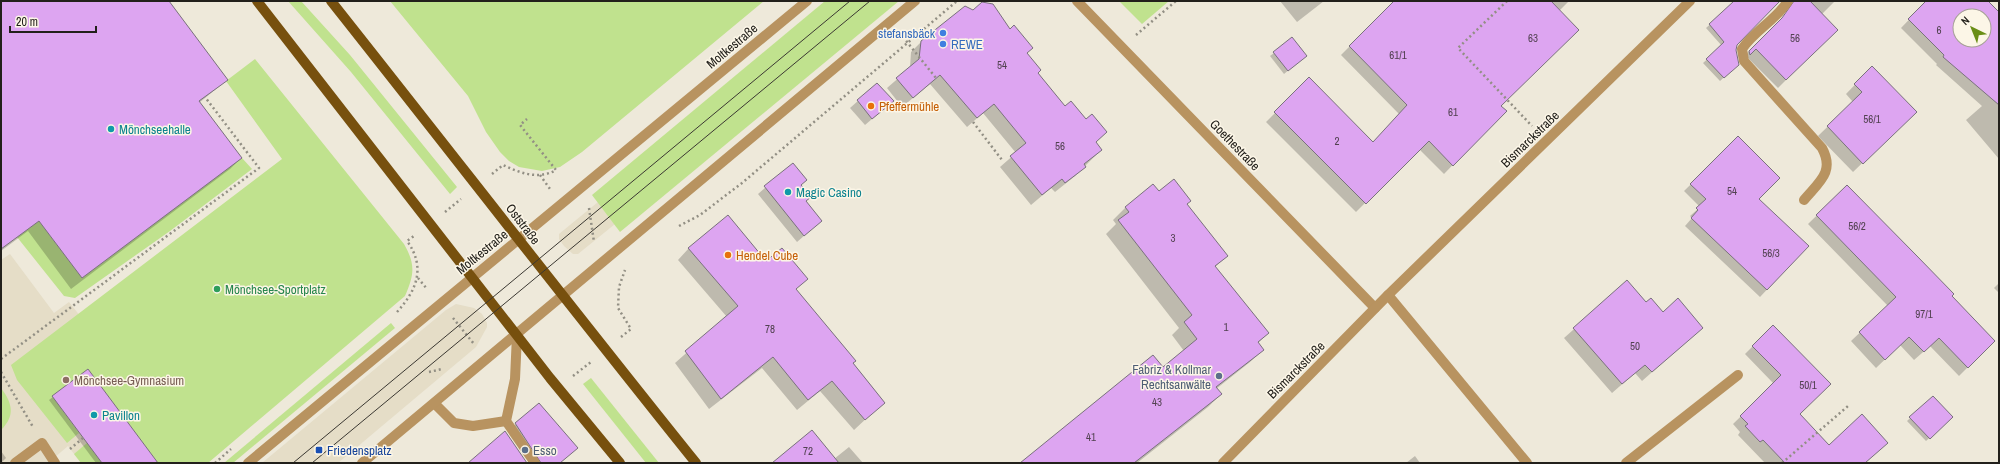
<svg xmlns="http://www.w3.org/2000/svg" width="2000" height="464" viewBox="0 0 2000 464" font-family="'Archivo Narrow',sans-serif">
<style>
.built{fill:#e5ddc7}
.green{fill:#c0e28e}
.shadow{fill:#0003;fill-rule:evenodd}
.building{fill:#dda5f1;stroke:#7a717d;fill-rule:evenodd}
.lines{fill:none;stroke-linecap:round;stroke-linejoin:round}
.path{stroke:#928f84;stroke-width:2.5;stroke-dasharray:2 3;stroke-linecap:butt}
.minor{stroke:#b89360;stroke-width:10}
.major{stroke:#77500e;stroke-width:10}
.tram{stroke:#3b3832;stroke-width:1}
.shop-dot{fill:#3f7fe0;stroke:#fcf6e7;stroke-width:1.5}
.food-dot{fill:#e8710a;stroke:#fcf6e7;stroke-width:1.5}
.culture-dot{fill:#0f9aa8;stroke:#fcf6e7;stroke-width:1.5}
.leisure-dot{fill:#2e9e5b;stroke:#fcf6e7;stroke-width:1.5}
.service-dot{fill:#5c6f8a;stroke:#fcf6e7;stroke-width:1.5}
.education-dot{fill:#8d6e63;stroke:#fcf6e7;stroke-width:1.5}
.transit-dot{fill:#1a4fb4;stroke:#fcf6e7;stroke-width:1.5}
.labels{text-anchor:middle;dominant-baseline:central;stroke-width:3;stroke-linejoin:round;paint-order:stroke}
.number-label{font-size:11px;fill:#514150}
.shop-label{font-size:13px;fill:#366cbe;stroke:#fcf6e7;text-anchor:end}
.street-label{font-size:13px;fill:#22201b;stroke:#fcf6e7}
.food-label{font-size:13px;fill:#c56008;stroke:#fcf6e7;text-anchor:start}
.culture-label{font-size:13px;fill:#0d838f;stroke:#fcf6e7;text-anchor:start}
.leisure-label{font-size:13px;fill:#27864d;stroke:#fcf6e7;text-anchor:start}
.service-label{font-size:13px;fill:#4e5e75;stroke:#fcf6e7;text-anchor:end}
.education-label{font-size:13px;fill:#785e54;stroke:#fcf6e7;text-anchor:start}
.transit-label{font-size:13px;fill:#164399;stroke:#fcf6e7;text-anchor:start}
</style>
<rect width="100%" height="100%" fill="#eee9da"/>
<g class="built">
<path d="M 598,202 L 615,224 L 578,254 L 573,254 L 564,246 L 559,239 L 559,234 Z"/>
<path d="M 10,254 L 54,313 L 69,302 L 197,463 L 81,463 L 68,446 L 48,463 L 1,463 L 1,260 Z"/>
<path d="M 456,304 L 474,308 L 482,314 L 487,323 L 487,327 L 476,347 L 338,463 L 262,463 L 446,310 Z"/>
</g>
<g class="green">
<path d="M 288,1 L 301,1 L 350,55 L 457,187 L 450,194 L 351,72 Z"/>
<path d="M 390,1 L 764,1 L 582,152 L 560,167 L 542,171 L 519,167 L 509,161 L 500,152 L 486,132 L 468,96 Z"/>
<path d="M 825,1 L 899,1 L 620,232 L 592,195 Z"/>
<path d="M 1119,1 L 1169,1 L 1142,24 Z"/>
<path d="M 255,59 L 404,244 C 416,265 414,275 405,296 L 208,463 L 158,463 L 88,369 L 52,396 L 79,433 L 67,443 L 17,380 L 11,365 L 282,159 L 226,81 Z"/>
<path d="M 242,158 L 252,169 L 170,231 L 75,298 L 64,296 L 17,237 L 39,221 L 82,278 Z"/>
<path d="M 391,323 L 395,328 L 233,463 L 224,463 Z"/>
<path d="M 591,378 L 659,463 L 646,463 L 583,384 Z"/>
<path d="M 1,388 C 13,404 15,416 1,430 Z"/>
<path d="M 87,443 L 102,463 L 81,463 L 74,454 Z"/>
</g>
<g class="shadow">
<path d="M 1,1 L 167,1 L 227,80 L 199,103 L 241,158 L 230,169 L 71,289 L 28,231 L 1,251 Z"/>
<path d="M 1280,1 L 1324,1 L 1297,22 Z"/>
<path d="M 1395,1 L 1569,1 L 1559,11 L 1500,106 L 1505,111 L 1444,174 L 1419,149 L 1356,212 L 1266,122 L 1309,79 L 1373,143 L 1399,114 L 1341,55 Z"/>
<path d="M 1736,1 L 1777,1 L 1736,45 L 1734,68 L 1720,81 L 1703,63 L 1722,46 L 1706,28 Z"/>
<path d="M 1800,1 L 1835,1 L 1822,14 L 1836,30 L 1778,88 L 1747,57 L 1744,56 Z"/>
<path d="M 1927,1 L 1987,1 L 1999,14 L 1999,159 L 1966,120 L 1982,106 L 1936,65 L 1937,64 L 1901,28 ZM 1960,16 L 1984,16 L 1984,40 L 1960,40 Z"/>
<path d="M 922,41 L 1027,53 L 1037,73 L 1065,107 L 1106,132 L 1095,143 L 1101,150 L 1075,176 L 1055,192 L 1051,188 L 1031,205 L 1000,167 L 1016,153 L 983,113 L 967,127 L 930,84 L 902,107 L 887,88 L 910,68 L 911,52 Z"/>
<path d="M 1274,53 L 1302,59 L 1284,74 L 1270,56 Z"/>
<path d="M 1872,67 L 1915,112 L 1853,172 L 1818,136 L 1853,102 L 1846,94 Z"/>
<path d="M 877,84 L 893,101 L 865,125 L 850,108 Z"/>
<path d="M 1738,138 L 1757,199 L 1807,247 L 1760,297 L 1685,226 L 1692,218 L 1690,216 L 1700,207 L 1684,191 Z"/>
<path d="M 793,164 L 805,202 L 821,221 L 797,242 L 758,194 Z"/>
<path d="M 1847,186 L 1994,341 L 1959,376 L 1930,346 L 1914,360 L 1900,345 L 1876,368 L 1851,341 L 1888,306 L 1808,224 Z"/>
<path d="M 1159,192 L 1186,204 L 1227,256 L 1215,267 L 1268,333 L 1258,343 L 1263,350 L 1250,362 L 1216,389 L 1221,394 L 1208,407 L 1137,463 L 1023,463 L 1162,368 L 1184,351 L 1172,335 L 1179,328 L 1106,234 L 1116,224 L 1113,220 L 1126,207 Z"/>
<path d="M 689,248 L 766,263 L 807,279 L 795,290 L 884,402 L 854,430 L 820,391 L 797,410 L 762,368 L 709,409 L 675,363 L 727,317 L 678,260 Z"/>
<path d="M 1627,282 L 1646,303 L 1663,313 L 1702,328 L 1642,381 L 1635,373 L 1612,393 L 1564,338 Z"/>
<path d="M 1999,283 L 1999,293 L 1994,288 Z"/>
<path d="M 1773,326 L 1799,414 L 1829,446 L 1879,450 L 1865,463 L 1765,463 L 1738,435 L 1740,432 L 1733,424 L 1774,384 L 1745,354 Z"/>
<path d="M 88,370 L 157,463 L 96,463 L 49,400 Z"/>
<path d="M 1933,397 L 1952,417 L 1926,441 L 1907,421 Z"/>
<path d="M 516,424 L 561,462 L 561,463 L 532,463 L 509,430 Z"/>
<path d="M 849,447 L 863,463 L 774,463 L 834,459 Z"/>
<path d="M 1,451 L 6,458 L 1,463 Z"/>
<path d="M 1415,456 L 1420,463 L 1406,463 Z"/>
</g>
<g class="building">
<path d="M 1,1 L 169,1 L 228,80 L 199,101 L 242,158 L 82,278 L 39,221 L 1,249 Z"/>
<path d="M 1394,1 L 1551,1 L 1579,30 L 1501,106 L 1507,111 L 1453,166 L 1429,141 L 1366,204 L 1274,112 L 1309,77 L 1373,142 L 1407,105 L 1349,46 Z"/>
<path d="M 1734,1 L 1780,1 L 1737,45 L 1736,50 L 1739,65 L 1724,78 L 1706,59 L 1724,42 L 1709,24 Z"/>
<path d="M 1794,1 L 1810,1 L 1838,30 L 1786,80 L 1756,49 L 1750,55 L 1749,51 L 1782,18 Z"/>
<path d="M 1926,1 L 1988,1 L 1999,12 L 1999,105 L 1943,57 L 1944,55 L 1908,19 ZM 1960,16 L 1984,16 L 1984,40 L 1960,40 Z"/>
<path d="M 982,2 L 993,4 L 1010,29 L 1014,25 L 1033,48 L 1027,53 L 1041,70 L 1038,73 L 1065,106 L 1071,101 L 1086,119 L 1092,114 L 1107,132 L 1096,142 L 1102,150 L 1084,164 L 1086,167 L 1065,183 L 1062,179 L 1042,195 L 1010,156 L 1026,143 L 994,104 L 977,118 L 940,75 L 913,98 L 896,78 L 919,59 L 921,41 L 965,6 L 973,10 Z"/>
<path d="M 1292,37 L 1307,56 L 1288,71 L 1273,52 Z"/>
<path d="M 1872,66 L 1917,112 L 1863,164 L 1827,126 L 1862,92 L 1854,84 Z"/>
<path d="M 877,83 L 894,101 L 872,119 L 857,100 Z"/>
<path d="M 1738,136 L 1780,178 L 1759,199 L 1809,246 L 1767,290 L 1691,218 L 1698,210 L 1696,208 L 1706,199 L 1690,184 Z"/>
<path d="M 793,163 L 807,180 L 801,185 L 811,197 L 806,201 L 822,221 L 804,236 L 764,186 Z"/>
<path d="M 1174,179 L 1191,201 L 1187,204 L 1228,256 L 1215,266 L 1269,333 L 1258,342 L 1264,350 L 1216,387 L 1222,394 L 1134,463 L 1020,463 L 1153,355 L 1163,367 L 1197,339 L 1184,322 L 1192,315 L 1118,220 L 1129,212 L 1125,207 L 1153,184 L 1159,191 Z"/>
<path d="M 1847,185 L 1916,255 L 1954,294 L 1952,296 L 1995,341 L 1968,368 L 1939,338 L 1924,352 L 1909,337 L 1885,360 L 1859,332 L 1896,297 L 1816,215 Z"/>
<path d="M 728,215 L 766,261 L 782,248 L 808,279 L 796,289 L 856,361 L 853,363 L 885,403 L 865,420 L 832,381 L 808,400 L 773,357 L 721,399 L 685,351 L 738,306 L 688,248 Z"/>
<path d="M 1627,280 L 1646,302 L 1651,298 L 1663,312 L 1678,298 L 1703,328 L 1652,372 L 1645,365 L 1622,384 L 1573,328 Z"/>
<path d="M 1773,325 L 1831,384 L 1800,414 L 1829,445 L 1862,414 L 1888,443 L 1865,463 L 1785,463 L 1763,440 L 1760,442 L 1745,426 L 1748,424 L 1740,416 L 1781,375 L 1752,346 Z"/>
<path d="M 88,369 L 158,463 L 102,463 L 52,396 Z"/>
<path d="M 1933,396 L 1953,417 L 1930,439 L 1909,417 Z"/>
<path d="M 539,403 L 578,448 L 560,463 L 541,463 L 515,423 Z"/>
<path d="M 812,430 L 839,463 L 772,463 Z"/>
<path d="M 505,431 L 527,463 L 468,463 Z"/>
</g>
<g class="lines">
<g class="path">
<path d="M 1507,1 L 1458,48 L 1532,126"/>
<path d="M 1136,35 L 1176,1"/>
<path d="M 903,37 L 936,78"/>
<path d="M 973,122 L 1002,160"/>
<path d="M 492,174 L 503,165 C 520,173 538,180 556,170 L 520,125 L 527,119"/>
<path d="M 540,175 L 550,189"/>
<path d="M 589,208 L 594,242"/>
<path d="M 445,212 L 461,199"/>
<path d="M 679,226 L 700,215 L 742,183 L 957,1"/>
<path d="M 418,278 L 427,289"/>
<path d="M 397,312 C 417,290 426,267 407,241 L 414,236"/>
<path d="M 453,318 L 474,344"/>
<path d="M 621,337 L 631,329 L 618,308 L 619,287 L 625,270"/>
<path d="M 1,359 L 259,168 L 205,97"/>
<path d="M 1,372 L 33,427"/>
<path d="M 429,372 L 442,369"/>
<path d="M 573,376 L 591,362"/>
<path d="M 70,449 L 83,438"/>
<path d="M 215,463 L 231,449"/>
<path d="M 1782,463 L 1848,406"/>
</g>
<g class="minor">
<path d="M 1077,1 L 1375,308"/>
<path d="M 1788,1 C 1776,20 1754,31 1742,49 L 1744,61 L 1822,148 C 1835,172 1819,182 1804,200"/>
<path d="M 1388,295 L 1527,463"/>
<path d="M 517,335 L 515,379 L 506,421 L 535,463"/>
<path d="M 435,404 L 454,423 L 473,426 L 506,421"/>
<path d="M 15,463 L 42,443 L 55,463"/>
<path d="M 248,463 L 807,1"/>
<path d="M 362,463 L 915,1"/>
<path d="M 1223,463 L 1388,295 L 1690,1"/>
<path d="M 1626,463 L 1738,375"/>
</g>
<g class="major">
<path d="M 257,1 L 550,378 L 620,463"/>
<path d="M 331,1 C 453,155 573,310 696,463"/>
</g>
<g class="tram">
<path d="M 293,463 L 850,1"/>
<path d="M 312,463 L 870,1"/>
</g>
</g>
<g class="shop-dot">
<circle cx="943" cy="33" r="4"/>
<circle cx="943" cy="44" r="4"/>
</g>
<g class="food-dot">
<circle cx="871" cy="106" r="4"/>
<circle cx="728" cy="255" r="4"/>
</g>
<g class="culture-dot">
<circle cx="111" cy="129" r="4"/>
<circle cx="788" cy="192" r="4"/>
<circle cx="94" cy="415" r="4"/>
</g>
<circle class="leisure-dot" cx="217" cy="289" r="4"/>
<g class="service-dot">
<circle cx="1219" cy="376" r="4"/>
<circle cx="525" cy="450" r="4"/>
</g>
<circle class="education-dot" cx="66" cy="380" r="4"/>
<rect class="transit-dot" x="315" y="446" width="8" height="8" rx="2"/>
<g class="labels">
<g class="number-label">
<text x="1939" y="30">6</text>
<text x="1533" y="38">63</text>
<text x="1795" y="38">56</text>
<text x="1398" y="55">61/1</text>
<text x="1002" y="65">54</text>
<text x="1453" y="112">61</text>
<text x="1872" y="119">56/1</text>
<text x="1337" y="141">2</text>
<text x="1060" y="146">56</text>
<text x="1732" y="191">54</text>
<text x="1857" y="226">56/2</text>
<text x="1173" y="238">3</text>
<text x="1771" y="253">56/3</text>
<text x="1924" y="314">97/1</text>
<text x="1226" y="327">1</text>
<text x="770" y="329">78</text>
<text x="1635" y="346">50</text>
<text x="1808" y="385">50/1</text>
<text x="1157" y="402">43</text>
<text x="1091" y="437">41</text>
<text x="808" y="451">72</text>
</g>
<g class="shop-label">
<text x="935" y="33">stefansbäck</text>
<text x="951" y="44" text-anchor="start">REWE</text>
</g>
<g class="street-label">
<text transform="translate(732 46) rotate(-40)">Moltkestraße</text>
<text transform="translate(1530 139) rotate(-44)">Bismarckstraße</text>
<text transform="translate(1235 145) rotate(46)">Goethestraße</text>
<text transform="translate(523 224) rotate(53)">Oststraße</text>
<text transform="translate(482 252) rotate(-39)">Moltkestraße</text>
<text transform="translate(1296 370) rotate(-45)">Bismarckstraße</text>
</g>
<g class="food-label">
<text x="879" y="106">Pfeffermühle</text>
<text x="736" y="255">Hendel Cube</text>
</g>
<g class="culture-label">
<text x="119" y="129">Mönchseehalle</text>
<text x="796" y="192">Magic Casino</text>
<text x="102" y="415">Pavillon</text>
</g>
<g class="leisure-label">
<text x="225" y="289">Mönchsee-Sportplatz</text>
</g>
<g class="service-label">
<text x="1211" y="369">Fabriz &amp; Kollmar<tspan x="1211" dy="15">Rechtsanwälte</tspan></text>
<text x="533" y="450" text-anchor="start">Esso</text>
</g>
<g class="education-label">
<text x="74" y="380">Mönchsee-Gymnasium</text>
</g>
<g class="transit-label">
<text x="327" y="450">Friedensplatz</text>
</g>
</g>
<rect width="2000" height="464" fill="none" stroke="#22201b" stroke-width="4"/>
<g transform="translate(1972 28) rotate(317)"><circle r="19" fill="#fcf6e7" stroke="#a5a095"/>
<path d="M0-3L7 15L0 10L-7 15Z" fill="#6a8e16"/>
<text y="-6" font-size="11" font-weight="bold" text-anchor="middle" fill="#22201b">N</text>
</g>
<path d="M10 26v6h86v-6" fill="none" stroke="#22201b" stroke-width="2"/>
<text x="16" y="26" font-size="12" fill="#22201b" stroke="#fcf6e7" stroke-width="3" paint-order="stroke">20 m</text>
</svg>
